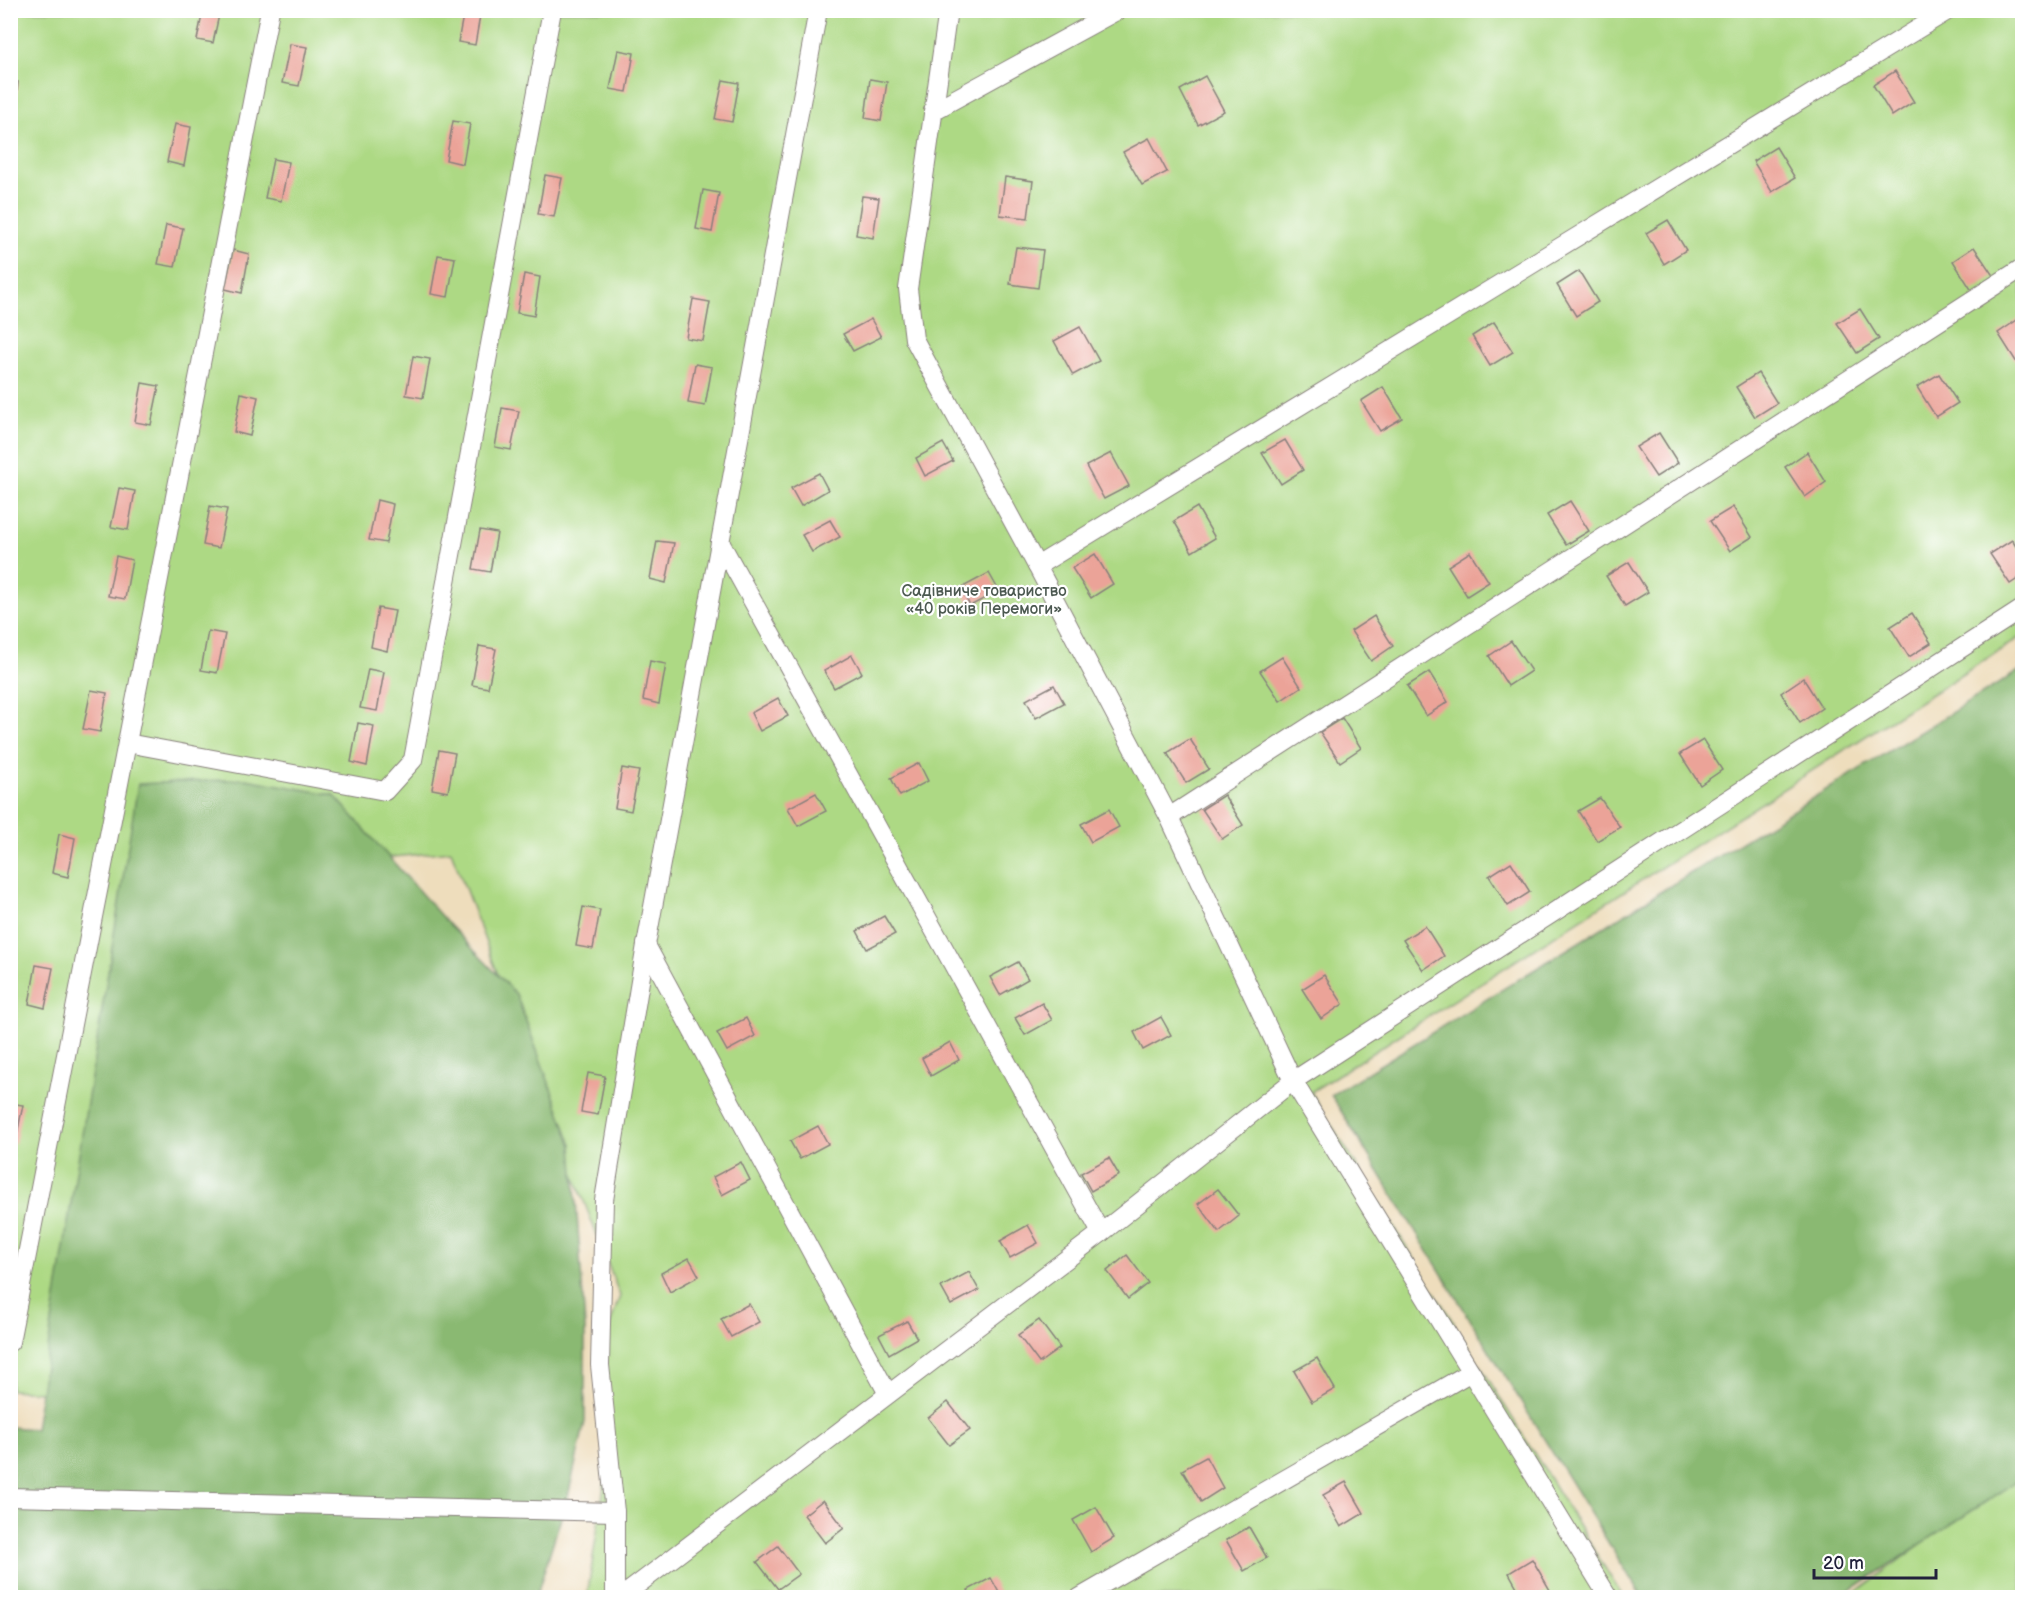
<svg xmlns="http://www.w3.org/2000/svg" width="2033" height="1608" viewBox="0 0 2033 1608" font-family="'Balsamiq Sans',sans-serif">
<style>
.green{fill:#add984;stroke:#687e60;stroke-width:1.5}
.forest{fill:#8ab972;stroke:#566e56;stroke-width:1.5}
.building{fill:#eba398}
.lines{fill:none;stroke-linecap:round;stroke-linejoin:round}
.lane-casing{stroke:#88807c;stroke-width:20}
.lane{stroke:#fff;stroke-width:18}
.labels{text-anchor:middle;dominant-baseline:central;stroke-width:4.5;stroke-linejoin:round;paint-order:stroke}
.park-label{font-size:16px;fill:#4c5951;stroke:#fff}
</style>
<rect width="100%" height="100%" fill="#fff"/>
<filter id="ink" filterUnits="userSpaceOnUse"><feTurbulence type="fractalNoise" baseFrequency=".0167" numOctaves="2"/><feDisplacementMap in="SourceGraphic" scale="12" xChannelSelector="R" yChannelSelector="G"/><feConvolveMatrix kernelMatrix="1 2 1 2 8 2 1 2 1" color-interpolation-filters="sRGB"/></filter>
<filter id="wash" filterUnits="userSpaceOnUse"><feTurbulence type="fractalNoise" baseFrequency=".008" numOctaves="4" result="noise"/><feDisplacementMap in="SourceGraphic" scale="24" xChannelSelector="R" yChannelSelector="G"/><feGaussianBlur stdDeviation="1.35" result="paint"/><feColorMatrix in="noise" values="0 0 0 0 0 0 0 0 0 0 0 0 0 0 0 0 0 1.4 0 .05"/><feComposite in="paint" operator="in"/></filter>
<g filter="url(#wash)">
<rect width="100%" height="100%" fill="#eeddbc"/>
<g class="green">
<path d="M 10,11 L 2022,11 L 2022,636 L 1311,1092 L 1623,1597 L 587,1597 L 609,1453 L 605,1338 L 620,1296 L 451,851 L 221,875 L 41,1392 L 11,1390 Z"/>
<path d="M 2022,1478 L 2022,1597 L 1848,1598 L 1925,1541 Z"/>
</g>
<g class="forest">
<path d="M 2022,669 L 2022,1478 L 1840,1597 L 1642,1597 L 1331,1095 Z"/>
<path d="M 246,779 L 334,795 L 442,917 L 516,994 L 572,1145 L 585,1326 L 585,1422 L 569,1492 L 536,1597 L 11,1597 L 10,1427 L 35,1429 L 138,784 Z"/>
</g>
<g id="blocks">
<g class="building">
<path d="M 203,10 L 220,10 L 213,43 L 197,40 Z"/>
<path d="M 464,10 L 481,10 L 475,45 L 458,42 Z"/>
<path d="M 290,44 L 307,47 L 299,86 L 282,83 Z"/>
<path d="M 618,50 L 634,53 L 627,92 L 610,89 Z"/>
<path d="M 1895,71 L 1914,102 L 1892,116 L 1873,85 Z"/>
<path d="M 1205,76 L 1224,111 L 1198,125 L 1180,90 Z"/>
<path d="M 870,79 L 887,82 L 881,121 L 865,118 Z"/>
<path d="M 723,80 L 739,83 L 732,122 L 715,119 Z"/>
<path d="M 10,81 L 18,82 L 14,122 L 10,121 Z"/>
<path d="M 453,121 L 470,124 L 463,164 L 446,160 Z"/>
<path d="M 175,124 L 191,127 L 184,166 L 167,162 Z"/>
<path d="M 1149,138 L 1167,172 L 1142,185 L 1123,152 Z"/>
<path d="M 1776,147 L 1795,178 L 1772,192 L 1753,161 Z"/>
<path d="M 273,159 L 289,162 L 281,201 L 265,198 Z"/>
<path d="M 545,175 L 562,178 L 554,217 L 538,214 Z"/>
<path d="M 1005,177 L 1033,181 L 1028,218 L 1000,215 Z"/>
<path d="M 703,190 L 719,193 L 712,232 L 696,229 Z"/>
<path d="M 862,196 L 879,198 L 873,238 L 856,235 Z"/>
<path d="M 1668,220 L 1686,250 L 1664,264 L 1646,233 Z"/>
<path d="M 166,225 L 183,228 L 175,267 L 158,264 Z"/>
<path d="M 1016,247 L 1043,250 L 1038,288 L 1010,284 Z"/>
<path d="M 1974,247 L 1994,277 L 1972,291 L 1953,261 Z"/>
<path d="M 233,250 L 249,254 L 242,293 L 225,289 Z"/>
<path d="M 438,255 L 455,258 L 448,297 L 431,294 Z"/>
<path d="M 1579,271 L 1598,302 L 1576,316 L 1557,285 Z"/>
<path d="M 524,274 L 540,277 L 534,316 L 517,313 Z"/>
<path d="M 693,299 L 710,302 L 703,341 L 686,338 Z"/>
<path d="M 1860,309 L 1879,339 L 1857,353 L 1837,323 Z"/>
<path d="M 2020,318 L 2022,322 L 2022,359 L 2017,363 L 1998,333 Z"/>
<path d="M 871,319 L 881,337 L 853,351 L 843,334 Z"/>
<path d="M 1494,322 L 1513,352 L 1490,366 L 1472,336 Z"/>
<path d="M 1080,327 L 1099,361 L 1073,375 L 1054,341 Z"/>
<path d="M 413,356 L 430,359 L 423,398 L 406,395 Z"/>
<path d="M 695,364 L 712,367 L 705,406 L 688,403 Z"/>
<path d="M 1758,373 L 1777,403 L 1755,417 L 1736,387 Z"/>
<path d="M 1939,374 L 1958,403 L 1936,417 L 1917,387 Z"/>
<path d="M 142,383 L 159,386 L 151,425 L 135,422 Z"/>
<path d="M 1383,387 L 1402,418 L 1380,431 L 1361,401 Z"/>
<path d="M 241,393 L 258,397 L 250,436 L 234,432 Z"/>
<path d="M 502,408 L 519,411 L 511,450 L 495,447 Z"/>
<path d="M 1659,433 L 1678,463 L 1656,477 L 1636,447 Z"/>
<path d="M 1285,440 L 1303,470 L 1281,484 L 1262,453 Z"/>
<path d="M 943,443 L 953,461 L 925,476 L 916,458 Z"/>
<path d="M 1807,452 L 1826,482 L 1805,497 L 1785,467 Z"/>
<path d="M 1111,453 L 1129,486 L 1104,499 L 1086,466 Z"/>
<path d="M 819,473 L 828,490 L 801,506 L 791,488 Z"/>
<path d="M 119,488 L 135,491 L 128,530 L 111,527 Z"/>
<path d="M 377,500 L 393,504 L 386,543 L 369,540 Z"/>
<path d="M 1570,501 L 1589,531 L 1566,545 L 1547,515 Z"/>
<path d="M 210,506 L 227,509 L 219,548 L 203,545 Z"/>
<path d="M 1197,507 L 1215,538 L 1192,552 L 1174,521 Z"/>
<path d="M 1733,507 L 1752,537 L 1730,551 L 1710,521 Z"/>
<path d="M 830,520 L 840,537 L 812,552 L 802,535 Z"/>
<path d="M 480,530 L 497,533 L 490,572 L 473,569 Z"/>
<path d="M 2012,540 L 2022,556 L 2022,576 L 2010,584 L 1990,554 Z"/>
<path d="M 657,541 L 674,543 L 666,583 L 650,579 Z"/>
<path d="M 1470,552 L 1489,582 L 1467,596 L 1448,566 Z"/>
<path d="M 1095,554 L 1113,584 L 1091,598 L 1072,568 Z"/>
<path d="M 116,556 L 132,560 L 125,599 L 108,596 Z"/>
<path d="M 1629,562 L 1648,592 L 1625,606 L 1606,576 Z"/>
<path d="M 989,573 L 999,591 L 970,606 L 961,588 Z"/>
<path d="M 378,608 L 395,611 L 387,651 L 371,647 Z"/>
<path d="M 1912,613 L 1931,643 L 1909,657 L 1890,627 Z"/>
<path d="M 1374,616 L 1393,646 L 1371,661 L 1351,631 Z"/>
<path d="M 208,631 L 225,634 L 217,673 L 201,670 Z"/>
<path d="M 1511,641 L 1531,671 L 1508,686 L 1489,656 Z"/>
<path d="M 479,646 L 496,649 L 488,688 L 472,685 Z"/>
<path d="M 852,655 L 862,673 L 834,688 L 824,671 Z"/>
<path d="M 1282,657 L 1301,687 L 1280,701 L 1260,671 Z"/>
<path d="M 650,661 L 666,664 L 659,704 L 643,700 Z"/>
<path d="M 368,669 L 384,672 L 377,711 L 360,708 Z"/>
<path d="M 1429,672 L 1448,702 L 1426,716 L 1407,686 Z"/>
<path d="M 1803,678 L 1822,708 L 1800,723 L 1781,693 Z"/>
<path d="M 1054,685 L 1064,703 L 1036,718 L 1026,700 Z"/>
<path d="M 91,690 L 107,693 L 100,732 L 83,729 Z"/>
<path d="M 778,698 L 788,716 L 760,731 L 751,713 Z"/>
<path d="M 1342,718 L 1361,748 L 1340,762 L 1320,732 Z"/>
<path d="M 358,723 L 374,726 L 367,766 L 351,762 Z"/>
<path d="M 1190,739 L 1209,769 L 1186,783 L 1167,753 Z"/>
<path d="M 1703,740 L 1722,770 L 1700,785 L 1680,754 Z"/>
<path d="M 439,750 L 455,753 L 448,792 L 432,789 Z"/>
<path d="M 919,763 L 928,781 L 900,796 L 891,778 Z"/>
<path d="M 622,768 L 639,771 L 631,811 L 615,808 Z"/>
<path d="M 816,793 L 826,811 L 798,826 L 788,808 Z"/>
<path d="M 1224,795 L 1243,825 L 1222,839 L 1202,809 Z"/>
<path d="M 1600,798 L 1620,827 L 1597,841 L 1578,811 Z"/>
<path d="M 1109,809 L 1119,827 L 1091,842 L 1081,824 Z"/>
<path d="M 59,834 L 75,838 L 68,877 L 52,873 Z"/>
<path d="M 1511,862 L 1530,892 L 1508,906 L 1489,876 Z"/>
<path d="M 583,907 L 600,910 L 593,949 L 576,946 Z"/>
<path d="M 884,916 L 895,934 L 867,949 L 857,931 Z"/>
<path d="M 1425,926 L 1444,956 L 1423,970 L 1403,940 Z"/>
<path d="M 1018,962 L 1028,979 L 1000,995 L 990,977 Z"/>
<path d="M 36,965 L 53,968 L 45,1008 L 29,1004 Z"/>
<path d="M 1324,975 L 1343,1004 L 1321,1019 L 1302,989 Z"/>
<path d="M 1042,1003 L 1052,1020 L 1025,1035 L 1015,1018 Z"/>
<path d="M 1161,1017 L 1171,1035 L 1143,1050 L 1134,1032 Z"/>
<path d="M 746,1018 L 755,1036 L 727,1051 L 717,1033 Z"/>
<path d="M 950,1042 L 959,1060 L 931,1076 L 922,1058 Z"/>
<path d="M 588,1073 L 605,1076 L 598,1115 L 581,1112 Z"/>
<path d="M 10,1103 L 23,1105 L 15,1144 L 10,1143 Z"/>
<path d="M 818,1126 L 828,1144 L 800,1159 L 790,1141 Z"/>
<path d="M 1109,1158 L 1119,1175 L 1091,1191 L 1081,1173 Z"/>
<path d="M 741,1162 L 750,1180 L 722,1195 L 713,1177 Z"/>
<path d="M 1218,1189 L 1239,1216 L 1219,1232 L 1198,1204 Z"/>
<path d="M 1028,1225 L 1038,1243 L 1010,1258 L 1000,1241 Z"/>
<path d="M 1127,1255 L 1148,1283 L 1128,1299 L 1107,1271 Z"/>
<path d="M 689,1258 L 699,1276 L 670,1292 L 661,1273 Z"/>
<path d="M 969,1272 L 979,1290 L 951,1305 L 941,1287 Z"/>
<path d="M 749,1304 L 759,1322 L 731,1337 L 721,1319 Z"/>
<path d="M 1039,1320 L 1060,1348 L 1039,1363 L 1018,1335 Z"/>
<path d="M 907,1321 L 917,1338 L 889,1354 L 879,1335 Z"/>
<path d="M 1317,1358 L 1335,1389 L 1312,1402 L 1294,1371 Z"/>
<path d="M 948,1402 L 970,1430 L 949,1445 L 928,1418 Z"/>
<path d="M 1206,1457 L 1223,1488 L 1201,1502 L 1182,1470 Z"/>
<path d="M 1346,1482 L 1364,1513 L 1341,1527 L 1323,1495 Z"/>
<path d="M 823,1500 L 844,1528 L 825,1543 L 804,1515 Z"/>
<path d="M 1096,1507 L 1114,1538 L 1091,1552 L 1073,1520 Z"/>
<path d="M 1249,1527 L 1267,1558 L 1244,1571 L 1226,1540 Z"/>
<path d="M 778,1546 L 799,1574 L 778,1589 L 757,1562 Z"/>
<path d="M 1532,1559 L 1550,1590 L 1538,1598 L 1523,1598 L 1509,1573 Z"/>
<path d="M 991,1578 L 1002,1598 L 972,1598 L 968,1590 Z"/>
</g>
</g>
</g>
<g filter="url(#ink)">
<use href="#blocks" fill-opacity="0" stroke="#88807c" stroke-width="1.5"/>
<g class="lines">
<defs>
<g id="lane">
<path d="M 948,10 L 908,289 L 914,339 L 1037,566 L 1169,817 L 1293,1081 L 1609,1598"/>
<path d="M 933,111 L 1118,10"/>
<path d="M 720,542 L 1101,1233"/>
<path d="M 1037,566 L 1949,10"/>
<path d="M 127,743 L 385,791 L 413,760 L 552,10"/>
<path d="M 1169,817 L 2022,268"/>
<path d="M 646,945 L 888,1394"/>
<path d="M 10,1342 L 270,10"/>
<path d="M 10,1497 L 615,1512"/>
<path d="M 615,1598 L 615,1512 L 600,1365 L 604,1200 L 646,945 L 818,10"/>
<path d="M 620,1598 L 1101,1233 L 1293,1081 L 2022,609"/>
<path d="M 1079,1598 L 1471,1372"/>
</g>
</defs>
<use href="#lane" class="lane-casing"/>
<use href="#lane" class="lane"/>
</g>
</g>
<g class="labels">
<g class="park-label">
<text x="984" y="591">Садівниче товариство<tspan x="984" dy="18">«40 років Перемоги»</tspan></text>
</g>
</g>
<rect width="2033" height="1608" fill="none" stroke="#fff" stroke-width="36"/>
<path d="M1814 1569v9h122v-9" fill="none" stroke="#22223b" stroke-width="3"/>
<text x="1823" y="1569" font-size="18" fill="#22223b" stroke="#ffffff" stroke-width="4.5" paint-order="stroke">20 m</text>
</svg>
